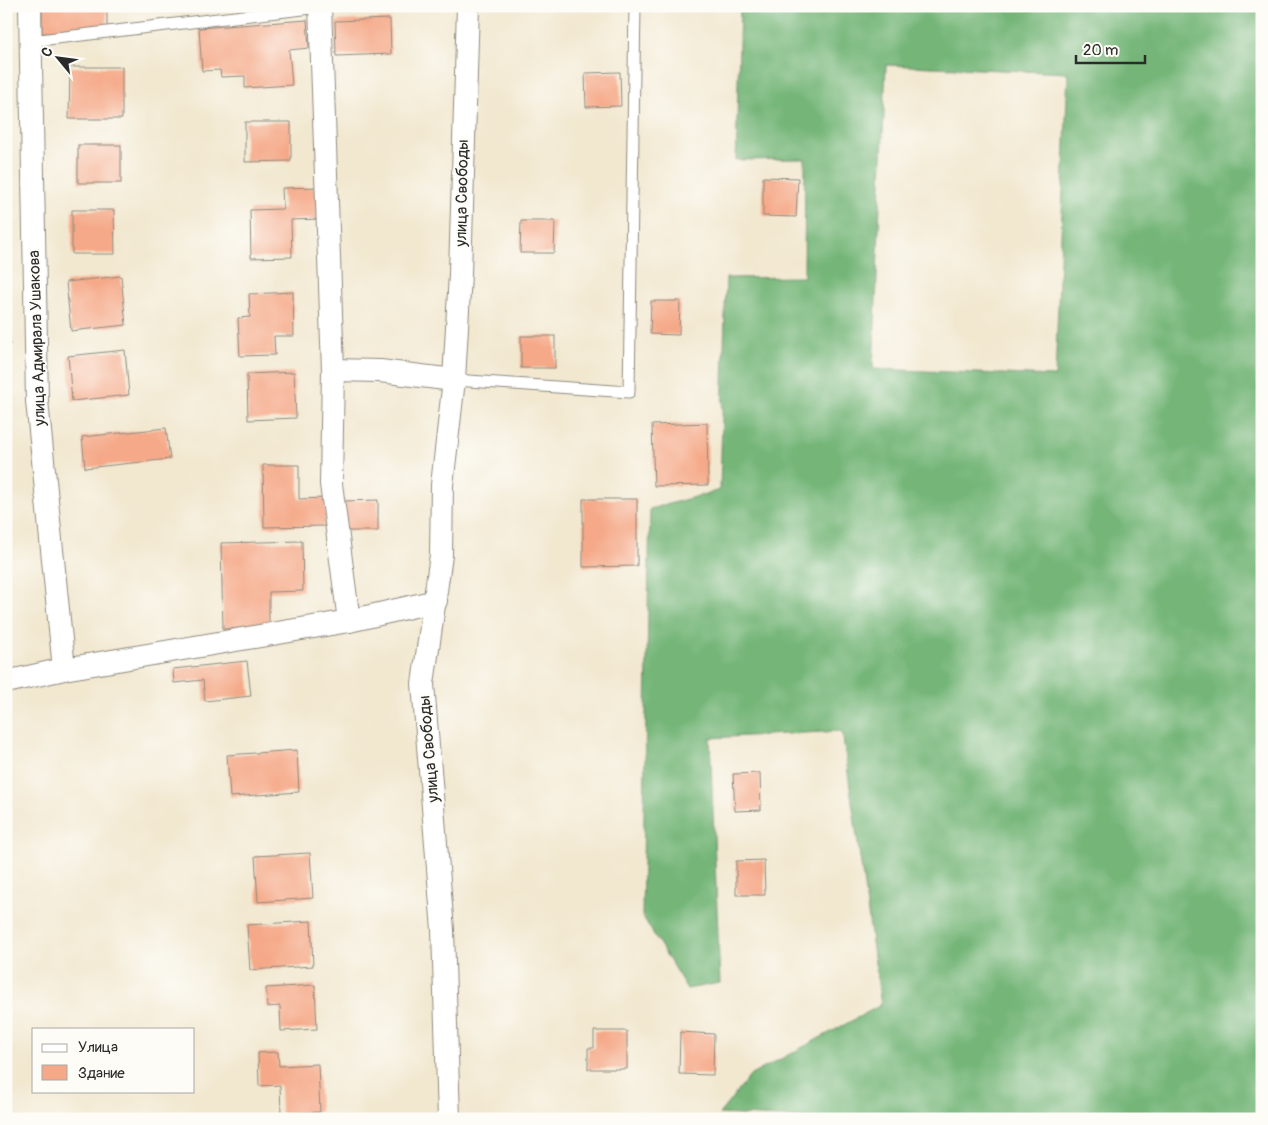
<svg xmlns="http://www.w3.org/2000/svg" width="1268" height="1125" viewBox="0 0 1268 1125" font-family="Pangolin,sans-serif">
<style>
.forest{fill:#75b678;stroke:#507052;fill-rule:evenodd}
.building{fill:#f5a988}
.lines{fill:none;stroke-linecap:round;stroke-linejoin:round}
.service-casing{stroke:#8e8a7e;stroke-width:13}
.minor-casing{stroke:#8e8a7e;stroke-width:24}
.service{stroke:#fff;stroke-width:11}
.minor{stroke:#fff;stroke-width:22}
.labels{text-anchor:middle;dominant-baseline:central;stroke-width:4;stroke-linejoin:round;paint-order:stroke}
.street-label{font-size:16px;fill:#2b2b2b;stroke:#fdfcf7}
</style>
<rect width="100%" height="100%" fill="#fdfcf7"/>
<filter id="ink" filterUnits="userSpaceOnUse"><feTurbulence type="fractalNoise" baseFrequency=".02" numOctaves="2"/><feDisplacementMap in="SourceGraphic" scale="10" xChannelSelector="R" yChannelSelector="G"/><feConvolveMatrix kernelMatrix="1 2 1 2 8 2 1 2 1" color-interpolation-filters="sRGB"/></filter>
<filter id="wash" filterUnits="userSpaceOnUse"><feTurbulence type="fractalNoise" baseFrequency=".0096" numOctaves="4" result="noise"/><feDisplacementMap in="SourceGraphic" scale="20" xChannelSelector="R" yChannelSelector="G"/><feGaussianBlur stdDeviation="1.12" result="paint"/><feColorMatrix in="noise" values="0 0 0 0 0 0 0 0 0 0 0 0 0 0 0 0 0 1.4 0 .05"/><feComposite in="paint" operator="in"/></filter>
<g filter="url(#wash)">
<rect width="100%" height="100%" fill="#f2e8d0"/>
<path class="forest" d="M 740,6 L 1262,6 L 1262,1119 L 822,1119 L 719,1114 L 751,1075 L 881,1005 L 842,731 L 710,738 L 720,983 L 687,989 L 642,915 L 650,509 L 720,490 L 726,278 L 804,277 L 805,159 L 736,160 ZM 886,65 L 1068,73 L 1055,376 L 873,369 Z"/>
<g id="blocks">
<g class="building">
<rect x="42" y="6" width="65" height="27"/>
<path d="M 390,19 L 391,54 L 336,56 L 335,21 Z"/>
<path d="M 307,20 L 309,48 L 289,50 L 292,85 L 245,88 L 245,76 L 221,77 L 220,70 L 202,71 L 199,28 Z"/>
<path d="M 70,67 L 122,67 L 122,119 L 69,119 Z"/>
<path d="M 620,72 L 621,106 L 586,107 L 585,73 Z"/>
<path d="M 245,122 L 291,122 L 291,161 L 245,162 Z"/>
<rect x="78" y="145" width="43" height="38"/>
<path d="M 763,177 L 798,178 L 796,217 L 763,216 Z"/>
<path d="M 322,187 L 322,219 L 291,220 L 292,257 L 251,258 L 250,210 L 283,209 L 282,188 Z"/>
<path d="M 72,210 L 114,210 L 115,254 L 72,254 Z"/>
<path d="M 521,221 L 555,221 L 554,253 L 520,253 Z"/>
<path d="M 121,276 L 126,325 L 71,331 L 66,282 Z"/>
<path d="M 293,292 L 294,336 L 274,336 L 275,355 L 240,356 L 238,318 L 250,317 L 249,294 Z"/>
<path d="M 651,301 L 680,301 L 679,335 L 650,334 Z"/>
<path d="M 6,302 L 8,302 L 10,345 L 6,345 Z"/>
<rect x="521" y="336" width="34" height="32"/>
<path d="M 125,350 L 129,395 L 72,401 L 68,356 Z"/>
<path d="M 294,372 L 296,418 L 248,420 L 247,374 Z"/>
<path d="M 707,423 L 708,485 L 654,486 L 652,425 Z"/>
<path d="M 166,428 L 170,459 L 85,468 L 82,437 Z"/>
<path d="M 263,465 L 299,465 L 299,499 L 326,498 L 326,526 L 264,527 Z"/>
<path d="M 583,499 L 637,499 L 637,566 L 583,567 Z"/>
<path d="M 378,500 L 378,531 L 345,531 L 345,501 Z"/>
<path d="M 302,541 L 303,591 L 269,592 L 269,627 L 223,629 L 221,543 Z"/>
<path d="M 247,661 L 251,696 L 205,701 L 203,680 L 174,683 L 173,669 Z"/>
<path d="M 297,750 L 299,792 L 230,797 L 227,755 Z"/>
<path d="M 760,773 L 761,810 L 735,811 L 733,774 Z"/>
<path d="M 310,853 L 313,898 L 258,902 L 255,856 Z"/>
<path d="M 764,860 L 765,895 L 736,895 L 736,861 Z"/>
<path d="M 311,921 L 313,966 L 250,970 L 247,925 Z"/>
<path d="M 315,985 L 317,1029 L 281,1031 L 280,1006 L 267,1007 L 266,988 Z"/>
<path d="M 594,1031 L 627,1031 L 627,1069 L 588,1069 L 588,1048 L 594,1048 Z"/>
<path d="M 680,1032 L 714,1034 L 713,1075 L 679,1074 Z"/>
<path d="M 278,1052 L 279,1066 L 318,1064 L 320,1112 L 281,1114 L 280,1085 L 259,1086 L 258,1053 Z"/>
</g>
</g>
</g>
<g filter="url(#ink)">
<use href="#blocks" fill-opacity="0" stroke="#8e8a7e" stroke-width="1"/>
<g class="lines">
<defs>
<g id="service">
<path d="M 31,41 L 320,7"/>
<path d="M 454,380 L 629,392 L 635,6"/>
</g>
<g id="minor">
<path d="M 30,6 L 37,401 L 64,669"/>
<path d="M 320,6 L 333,370 L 331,484 L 349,621"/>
<path d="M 333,370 L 380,371 L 454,380 L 442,485 L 441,555 L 423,684 L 443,930 L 449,1119"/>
<path d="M 454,380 L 460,274 L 468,6"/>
<path d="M 6,682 L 64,669 L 349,621 L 436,601"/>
</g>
</defs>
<use href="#service" class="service-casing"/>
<use href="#minor" class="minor-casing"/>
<use href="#service" class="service"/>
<use href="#minor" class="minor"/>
</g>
</g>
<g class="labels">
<g class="street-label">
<text transform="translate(462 193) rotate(-89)">улица Свободы</text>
<text transform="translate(37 338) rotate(-92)">улица Адмирала Ушакова</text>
<text transform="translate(429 749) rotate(-95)">улица Свободы</text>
</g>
</g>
<rect width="1268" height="1125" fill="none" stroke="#fdfcf7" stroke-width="25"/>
<rect x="32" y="1028" width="162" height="65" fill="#fdfcf7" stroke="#a9a8a5"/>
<rect x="42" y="1044" width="25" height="8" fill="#ffffff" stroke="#a9a8a5"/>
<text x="78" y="1052" font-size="15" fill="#2b2b2b">Улица</text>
<rect x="42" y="1065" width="25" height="15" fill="#f5a988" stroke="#a9a8a5"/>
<text x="78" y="1078" font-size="15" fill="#2b2b2b">Здание</text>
<g transform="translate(58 58) rotate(299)" stroke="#fdfcf7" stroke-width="4" paint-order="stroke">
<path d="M0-4L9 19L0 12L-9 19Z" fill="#2b2b2b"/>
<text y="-8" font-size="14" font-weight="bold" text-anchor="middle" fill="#2b2b2b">С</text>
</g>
<path d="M1076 55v8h69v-8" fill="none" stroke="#2b2b2b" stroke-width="2.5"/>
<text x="1083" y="55" font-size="15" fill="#2b2b2b" stroke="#fdfcf7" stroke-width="4" paint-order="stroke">20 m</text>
</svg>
